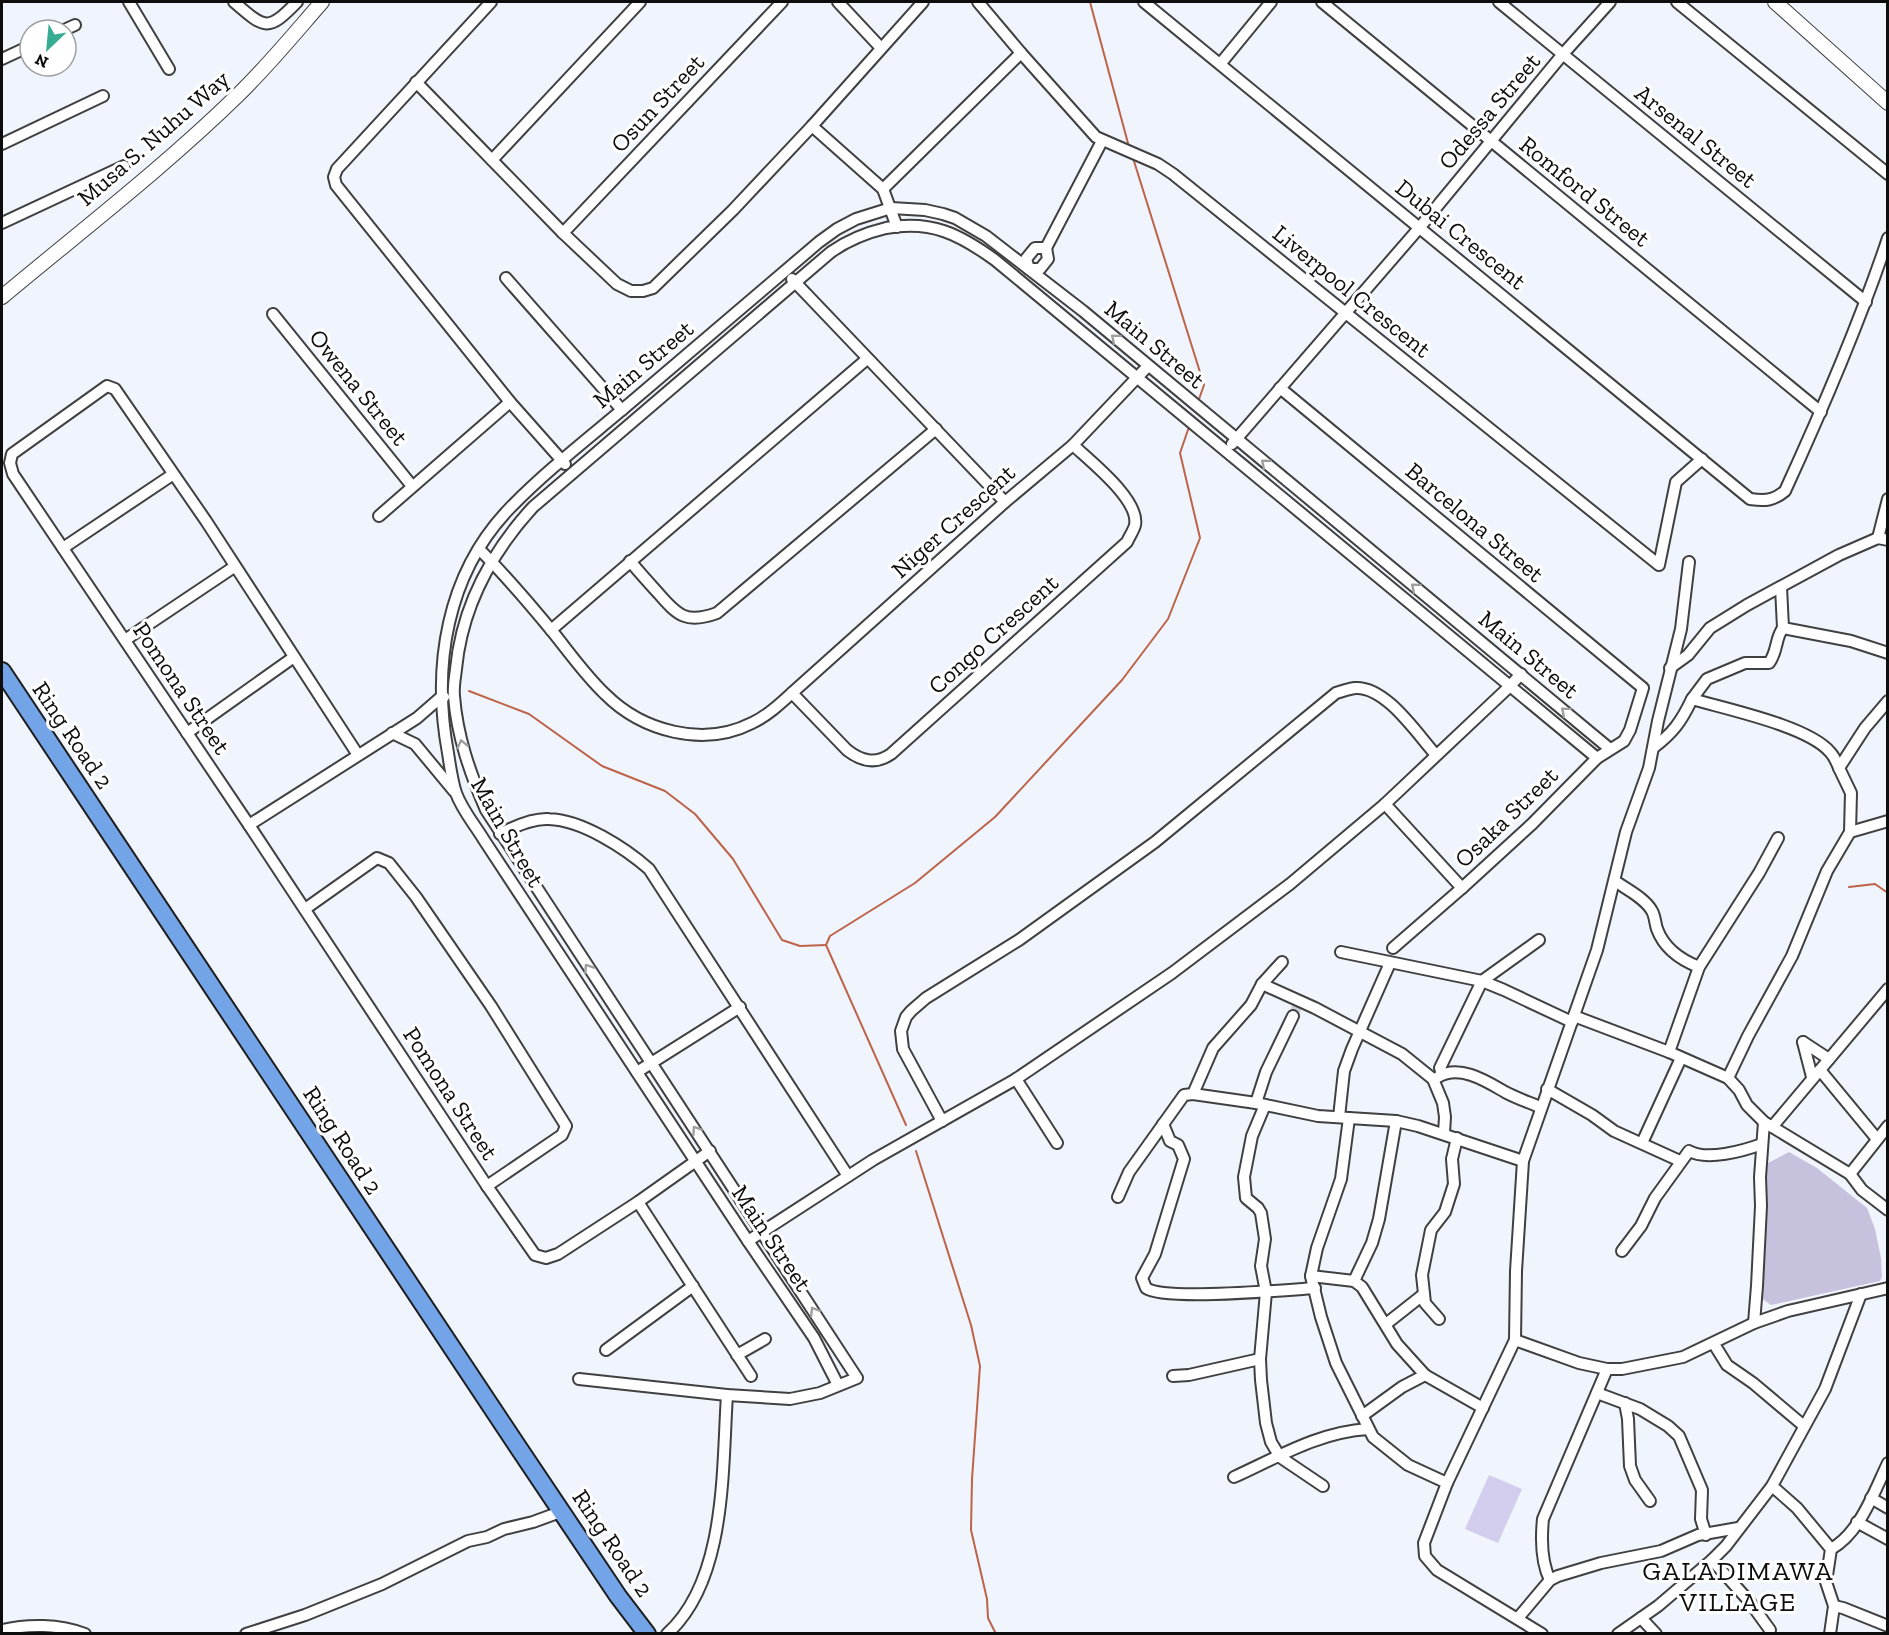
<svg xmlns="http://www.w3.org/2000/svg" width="1889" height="1635" viewBox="0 0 1889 1635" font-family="'Zilla Slab',serif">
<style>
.cemetery{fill:#c6c2dd}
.pitch{fill:#d2cdec}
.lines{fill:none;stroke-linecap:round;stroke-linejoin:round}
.stream{stroke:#bd6349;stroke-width:2}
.minor-tunnel{stroke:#cdd1d9;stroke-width:10;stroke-dasharray:10 5;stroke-linecap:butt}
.minor-casing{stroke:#404040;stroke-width:14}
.tertiary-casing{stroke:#404040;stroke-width:16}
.primary-casing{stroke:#1e1e1e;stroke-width:20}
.minor{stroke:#fff;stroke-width:10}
.tertiary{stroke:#fff;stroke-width:14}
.primary{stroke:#74a4e8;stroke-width:16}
.oneway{stroke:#9e9e9e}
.labels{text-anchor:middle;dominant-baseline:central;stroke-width:6;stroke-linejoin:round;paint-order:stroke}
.street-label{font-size:24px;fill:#0d0d0d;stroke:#fff}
.quarter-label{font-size:27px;letter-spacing:1.5px;fill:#0d0d0d;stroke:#fff}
</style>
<rect width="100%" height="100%" fill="#eff4fd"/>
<path class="cemetery" d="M 1789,1152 L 1817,1168 L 1867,1208 L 1875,1229 L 1881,1258 L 1882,1277 L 1880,1281 L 1771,1305 L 1761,1298 L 1766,1208 L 1766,1164 Z"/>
<path class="pitch" d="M 1489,1475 L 1522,1489 L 1498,1543 L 1465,1529 Z"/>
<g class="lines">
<g class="stream">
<path d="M 1090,2 L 1129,147"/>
<path d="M 1133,158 L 1204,385 L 1198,402"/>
<path d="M 469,691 L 529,714 L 602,766 L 665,791 L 695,814 L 733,859 L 782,940 L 800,946 L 826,945"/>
<path d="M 1849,887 L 1875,884 L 1888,893"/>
<path d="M 906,1125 L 826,945 L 830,936 L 915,883 L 995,817 L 1122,680 L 1168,619 L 1200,538 L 1180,453 L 1190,424"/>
<path d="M 916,1151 L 971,1325 L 980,1366 L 972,1479 L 971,1530 L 987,1599 L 988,1618 L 996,1634"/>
</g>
<path class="minor-tunnel" d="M 1293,1016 L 1297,1007"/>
<defs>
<g id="minor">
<path d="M 129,2 L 169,69"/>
<path d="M 234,2 C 265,29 268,32 297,2"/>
<path d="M 491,2 L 337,169 L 334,177 L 336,185 L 510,402 L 565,464"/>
<path d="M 838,2 L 881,48"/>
<path d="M 978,2 L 1021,53 L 1096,137 L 1158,164 L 1173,174 L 1659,565 L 1676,482 L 1702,459"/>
<path d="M 1144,2 L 1750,499 C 1765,501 1773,501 1785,491 C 1823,408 1859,325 1888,238"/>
<path d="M 1322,2 L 1821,412"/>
<path d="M 1499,2 L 1866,302"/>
<path d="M 1677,2 L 1888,174"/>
<path d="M 64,30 L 75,25"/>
<path d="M 2,59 L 30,46"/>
<path d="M 1221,63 L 1271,2"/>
<path d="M 416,82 L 563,233 L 617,284 L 631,291 L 643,291 L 653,288 L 733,210 L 812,126 L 923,2"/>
<path d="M 812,126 L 883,189 L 897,227"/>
<path d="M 2,144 L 103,96"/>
<path d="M 492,160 L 640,2"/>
<path d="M 883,189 L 1021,53"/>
<path d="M 2,223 L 124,166"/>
<path d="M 563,233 L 782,2"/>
<path d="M 1035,248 L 1046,248 L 1048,259 L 1040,269 L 1029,269 L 1026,259 Z"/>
<path d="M 1046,248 L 1102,141"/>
<path d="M 506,278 L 622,410"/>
<path d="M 792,279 L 1005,502"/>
<path d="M 273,314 L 412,486"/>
<path d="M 1280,388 L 1643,688 L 1630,730 L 1624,741 L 1597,758 L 1532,824 L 1462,888 L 1385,804"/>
<path d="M 1232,444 L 1420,227 L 1563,54 L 1610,2"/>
<path d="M 379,516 L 510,402"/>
<path d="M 1878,538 L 1888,499"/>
<path d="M 63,548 L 172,475"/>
<path d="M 479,549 C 505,575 529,603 552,631 C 569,652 585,675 605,694 C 642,731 703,748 752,723 C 767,716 780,704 792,693 L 1005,502 L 1073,445 L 1148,366"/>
<path d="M 630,561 C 639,572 649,583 659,594 C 678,616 687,624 717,613 L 936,429"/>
<path d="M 1781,587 L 1783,628 L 1851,641 L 1888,653"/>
<path d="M 551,630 L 867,359"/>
<path d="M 125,640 L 234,567"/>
<path d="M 1670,668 L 1688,655 L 1710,628 L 1747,605 L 1839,555 L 1878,538 L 1888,540"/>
<path d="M 792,693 L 847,750 C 861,761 875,765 891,754 L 1127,542 C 1129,537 1134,530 1135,525 C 1140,500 1090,461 1073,445"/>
<path d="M 1692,699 L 1707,679 L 1745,663 L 1769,663 C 1778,651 1775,638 1783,628"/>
<path d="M 187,733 L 294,657"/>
<path d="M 392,733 L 415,744 L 454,791"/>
<path d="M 1653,748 C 1673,733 1681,722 1692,699 C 1726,709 1808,726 1830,752 C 1834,756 1837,763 1839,768"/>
<path d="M 358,755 L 206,521 L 115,389 L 107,386 L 12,454 L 10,463 L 13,474 L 249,825 L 487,1186 L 535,1255 L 546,1258 L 558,1254 L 638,1202 L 710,1151"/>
<path d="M 249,825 L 417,718 L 440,698 L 444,697"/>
<path d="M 1850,832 L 1888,821"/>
<path d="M 500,834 C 515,826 533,818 549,819 C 582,820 625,848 649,869 L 848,1176"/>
<path d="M 1615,881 C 1626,889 1645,898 1652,911 C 1655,916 1655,923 1657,929 C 1664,948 1681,960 1699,967"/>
<path d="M 305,909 L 377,858 L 389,863 L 416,897 L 491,1006 L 566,1126 L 562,1135 L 487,1186"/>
<path d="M 1393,948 L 1462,888"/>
<path d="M 1341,952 L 1482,981 L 1504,990 L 1572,1022"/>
<path d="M 1262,984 L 1315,1008 L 1402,1054 L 1433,1079 L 1443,1103 L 1445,1117 L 1444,1133"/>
<path d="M 1574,1016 L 1669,1052 L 1728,1078 L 1739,1090 L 1747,1105 L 1764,1122 L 1850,1174 L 1862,1190 L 1888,1210"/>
<path d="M 1803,1042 L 1812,1077"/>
<path d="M 1803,1042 L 1829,1059"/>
<path d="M 1669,1052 L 1699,967 L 1759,873 L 1778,838"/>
<path d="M 1820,1070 L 1877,1139"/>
<path d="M 637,1072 L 740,1007"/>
<path d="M 1442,1074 L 1440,1068 L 1482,981 L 1539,940"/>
<path d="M 1438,1077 C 1460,1064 1486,1081 1505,1092 C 1516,1098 1528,1102 1540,1107"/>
<path d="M 1728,1078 L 1748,1036 L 1792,956 L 1827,871 L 1850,832 L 1851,793 L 1839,768 L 1865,728 L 1888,701"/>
<path d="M 1016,1079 L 1057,1143"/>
<path d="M 1547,1089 L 1592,1115 L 1614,1131 L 1680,1161"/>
<path d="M 1193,1094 L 1213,1048 L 1251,1005 L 1262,984 L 1282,962"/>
<path d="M 1256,1103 L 1266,1072 L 1293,1016"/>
<path d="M 1265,1105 L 1252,1136 L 1244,1177 L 1246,1198 L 1258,1208 L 1261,1213 L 1265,1239 L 1261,1266 L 1266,1292 L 1260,1359 L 1261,1380 L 1266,1423 L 1271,1442 L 1280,1457 L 1323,1486"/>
<path d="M 1339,1117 L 1344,1071 L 1352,1049 L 1390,963"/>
<path d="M 1349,1118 L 1341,1179 L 1317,1248 L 1311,1276 L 1321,1317 L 1336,1363 L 1373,1437 L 1408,1465 L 1447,1483"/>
<path d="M 942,1121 L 903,1049 L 901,1031 L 906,1017 L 911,1011 L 926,998 L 1019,940 L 1155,842 L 1336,693 C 1342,691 1349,689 1355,688 C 1386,686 1417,734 1436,755"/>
<path d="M 1163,1124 L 1170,1141 L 1178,1145 L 1184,1159 L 1155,1254 L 1142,1278 L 1146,1288 C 1164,1301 1286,1290 1315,1288"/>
<path d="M 1772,1127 L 1888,989"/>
<path d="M 1642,1143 L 1681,1058"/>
<path d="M 1850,1174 L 1888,1126"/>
<path d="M 1118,1197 L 1129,1172 L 1184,1095 L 1193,1094 L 1256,1103 L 1318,1116 L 1396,1121 L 1418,1126 L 1523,1161"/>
<path d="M 638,1202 L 751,1376"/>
<path d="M 748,1241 L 873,1160 L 1016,1079 L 1172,973 L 1290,884 L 1385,804 L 1509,687 L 1521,674"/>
<path d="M 1622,1251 L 1641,1226 L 1655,1198 L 1689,1151 C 1707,1161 1743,1151 1762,1144"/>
<path d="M 1311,1276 L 1354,1281 L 1362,1287 L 1397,1344 L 1425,1375 L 1483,1408"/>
<path d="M 1354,1281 L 1372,1243 L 1379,1219 L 1396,1121"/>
<path d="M 1439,1319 L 1425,1303 L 1422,1275 L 1431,1230 L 1445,1212 L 1454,1184 L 1452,1159 L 1457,1138"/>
<path d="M 1754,1323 L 1757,1286 L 1761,1206 L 1760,1177 L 1764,1122"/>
<path d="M 1386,1324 L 1424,1294"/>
<path d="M 1515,1340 L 1579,1363 L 1607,1369 L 1622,1369 L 1683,1357 L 1754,1323 L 1788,1311 L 1888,1288"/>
<path d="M 1714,1344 L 1727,1365 L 1753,1383 L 1804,1426"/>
<path d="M 606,1350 L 693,1286"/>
<path d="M 737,1355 L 765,1339"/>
<path d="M 1173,1376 L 1189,1375 L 1260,1359"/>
<path d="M 579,1379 L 727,1395 L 790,1399 L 820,1393 L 857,1378 L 486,810 C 470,773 457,736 454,696 C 453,687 455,678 456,669 C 462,606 491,553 533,507 L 831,252 C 848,240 865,233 886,228 C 932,220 959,234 995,260 L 1597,758"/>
<path d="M 838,1385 L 814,1338 L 748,1241 L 484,840 C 475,825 462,810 456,793 C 452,781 450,766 448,753 C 432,667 446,574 510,508 C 549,468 594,434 636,398 C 697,346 758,294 819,242 L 837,229 L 856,219 L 891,208 L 925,210 L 943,214 L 955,218 L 986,236 L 1083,311 L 1610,749"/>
<path d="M 1597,1393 L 1640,1409 L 1668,1426 L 1679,1436 L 1702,1490 L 1701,1519 L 1706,1535"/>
<path d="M 1625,1403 L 1628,1419 L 1630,1466 L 1635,1480 L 1650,1501"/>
<path d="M 1362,1416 L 1402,1387 L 1425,1375"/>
<path d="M 1234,1477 C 1278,1457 1319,1432 1368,1429"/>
<path d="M 1772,1486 L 1797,1508 L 1831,1549 L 1826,1582 L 1834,1606 L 1830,1634"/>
<path d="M 1871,1498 L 1888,1508"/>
<path d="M 1857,1522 L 1888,1539"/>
<path d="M 1831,1549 C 1860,1533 1874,1492 1888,1463"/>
<path d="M 1712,1560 L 1749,1601 L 1770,1630"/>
<path d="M 1550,1580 C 1541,1562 1541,1539 1543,1519 L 1607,1369"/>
<path d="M 1834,1606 L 1843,1608 L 1888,1626"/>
<path d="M 1518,1618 L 1550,1580 L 1558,1576 L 1601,1563 L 1661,1551 L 1698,1535 L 1738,1528"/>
<path d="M 1641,1618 L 1656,1634"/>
<path d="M 2,1630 C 28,1624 59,1624 85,1634"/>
<path d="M 246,1634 L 305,1615 L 382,1584 L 468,1541 L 487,1537 L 504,1529 L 533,1522 L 563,1511"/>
<path d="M 667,1634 C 727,1580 722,1469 727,1395"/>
<path d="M 1542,1634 L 1437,1570 L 1425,1556 L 1424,1543 L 1447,1483 L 1515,1340 L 1516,1271 L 1523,1161 L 1597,950 L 1626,832 L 1649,768 L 1658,721 L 1681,629 L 1689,562"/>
<path d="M 1618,1634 L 1658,1606 L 1712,1560 L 1726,1546 L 1772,1486 L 1825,1389 L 1861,1294"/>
</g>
<g id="tertiary">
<path d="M 1775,2 L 1888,103"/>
<path d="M 2,297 C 81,231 163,168 237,96 C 267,67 294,34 322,2"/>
</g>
<path id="primary" d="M 2,671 L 520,1450 L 618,1596 L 647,1634"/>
</defs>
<use href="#minor" class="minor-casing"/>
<use href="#tertiary" class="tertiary-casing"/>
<use href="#primary" class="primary-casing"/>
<use href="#minor" class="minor"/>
<use href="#tertiary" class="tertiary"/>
<use href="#primary" class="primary"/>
</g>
<defs><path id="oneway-chevron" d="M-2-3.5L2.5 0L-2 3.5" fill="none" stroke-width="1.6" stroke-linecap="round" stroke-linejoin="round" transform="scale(1.5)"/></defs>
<g class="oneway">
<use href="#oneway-chevron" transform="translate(1115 338) rotate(-140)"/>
<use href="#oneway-chevron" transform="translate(1265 463) rotate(-140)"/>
<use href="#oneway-chevron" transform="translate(1415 587) rotate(-140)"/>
<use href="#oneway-chevron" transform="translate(1565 711) rotate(-140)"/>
<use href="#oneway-chevron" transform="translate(462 744) rotate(-103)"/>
<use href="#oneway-chevron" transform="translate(588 968) rotate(-123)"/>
<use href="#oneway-chevron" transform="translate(696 1130) rotate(-124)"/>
<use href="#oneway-chevron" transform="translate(814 1311) rotate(-122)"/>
</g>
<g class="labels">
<g class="street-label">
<text transform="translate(657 103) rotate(-47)">Osun Street</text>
<text transform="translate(1489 111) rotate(-50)">Odessa Street</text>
<text transform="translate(1696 136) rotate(39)">Arsenal Street</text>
<text transform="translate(153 138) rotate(-41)">Musa S. Nuhu Way</text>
<text transform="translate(1585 191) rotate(39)">Romford Street</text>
<text transform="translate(1461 234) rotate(39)">Dubai Crescent</text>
<text transform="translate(1352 291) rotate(39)">Liverpool Crescent</text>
<text transform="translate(1155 344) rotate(40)">Main Street</text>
<text transform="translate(643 364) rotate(-40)">Main Street</text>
<text transform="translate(359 387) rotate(51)">Owena Street</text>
<text transform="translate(953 521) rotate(-42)">Niger Crescent</text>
<text transform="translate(1475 522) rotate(40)">Barcelona Street</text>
<text transform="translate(993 634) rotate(-42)">Congo Crescent</text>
<text transform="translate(1529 654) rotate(40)">Main Street</text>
<text transform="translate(182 688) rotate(56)">Pomona Street</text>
<text transform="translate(73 735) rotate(56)">Ring Road 2</text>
<text transform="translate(1506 817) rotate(-44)">Osaka Street</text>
<text transform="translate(508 832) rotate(60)">Main Street</text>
<text transform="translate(451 1093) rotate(57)">Pomona Street</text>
<text transform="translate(343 1140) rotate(57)">Ring Road 2</text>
<text transform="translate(772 1238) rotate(56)">Main Street</text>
<text transform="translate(613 1543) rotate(56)">Ring Road 2</text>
</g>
<g class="quarter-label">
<text x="1738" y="1571">GALADIMAWA<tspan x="1738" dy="31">VILLAGE</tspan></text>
</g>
</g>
<rect width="1889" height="1635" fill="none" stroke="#0d0d0d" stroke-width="6"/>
<g transform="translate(48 48) rotate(206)"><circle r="28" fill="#ffffff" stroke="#9e9e9e" stroke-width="1.5"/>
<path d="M0-4.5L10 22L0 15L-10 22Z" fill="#36ac92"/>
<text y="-9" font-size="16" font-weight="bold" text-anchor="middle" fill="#0d0d0d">N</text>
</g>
</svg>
